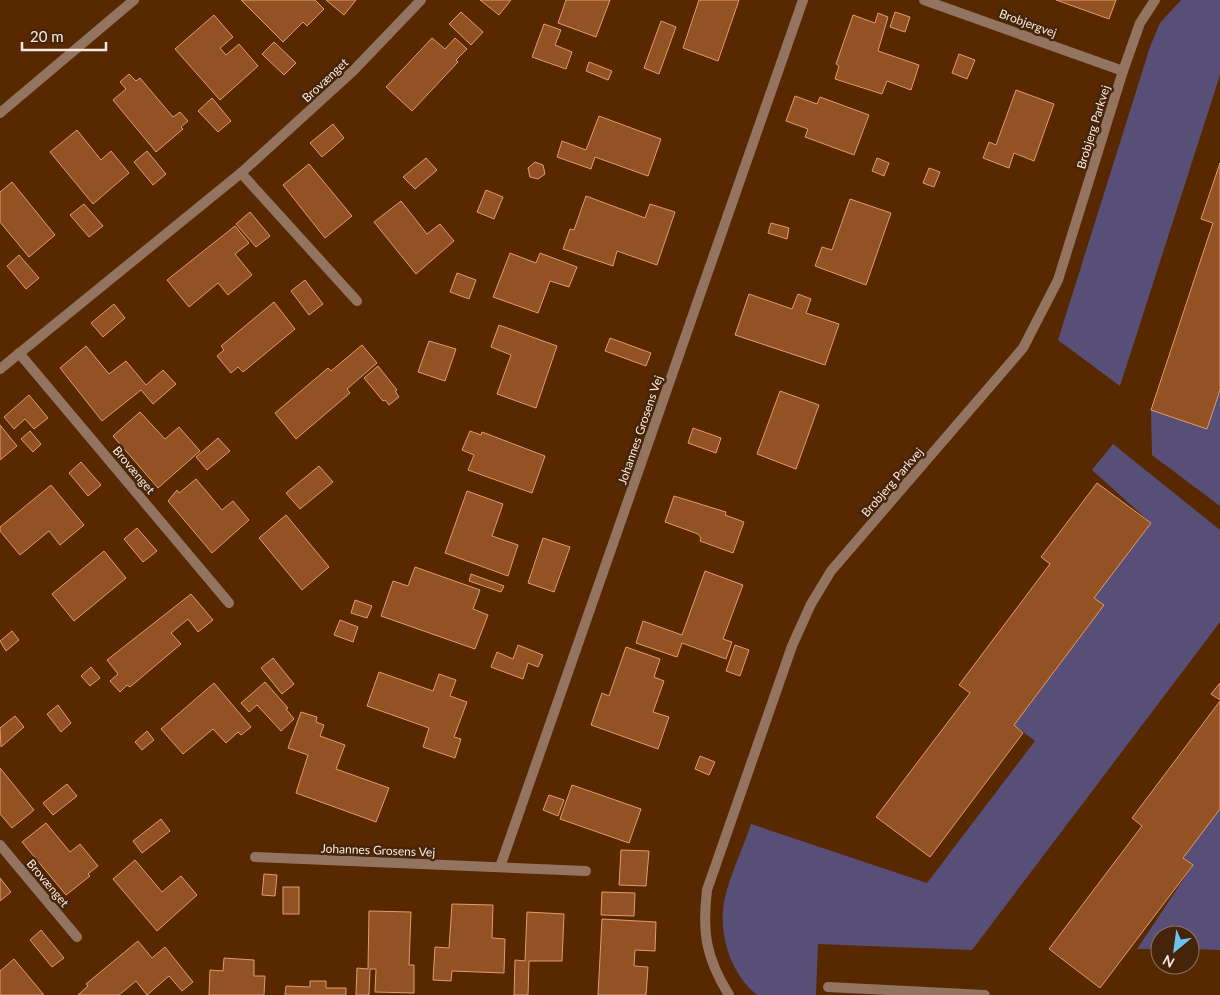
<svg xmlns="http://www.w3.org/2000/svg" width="1220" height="995" viewBox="0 0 1220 995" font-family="Lato,sans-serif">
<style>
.green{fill:#584f78}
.building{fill:#925223;stroke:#e29b6c}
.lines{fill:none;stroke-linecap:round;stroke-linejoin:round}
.service{stroke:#927461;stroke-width:10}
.minor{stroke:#927461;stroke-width:10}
.tertiary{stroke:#927461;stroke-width:10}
.labels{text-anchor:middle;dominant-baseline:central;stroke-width:5;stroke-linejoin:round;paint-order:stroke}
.street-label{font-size:12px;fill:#faeae1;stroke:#45240a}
</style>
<rect width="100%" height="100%" fill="#582901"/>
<g class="green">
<path d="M 1181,0 L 1220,0 L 1220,75 L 1120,386 L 1058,340 L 1150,47 L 1160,23 Z"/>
<path d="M 1220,390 L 1220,506 L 1152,455 L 1151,410 L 1207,428 Z"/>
<path d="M 1113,444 L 1220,530 L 1220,622 L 972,950 L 818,944 L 816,995 L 757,995 C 730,973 717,932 725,897 C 731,873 743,848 751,824 L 927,883 L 1035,741 L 1014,725 L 1104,605 L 1094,598 L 1151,523 L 1092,470 Z"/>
<path d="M 1220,809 L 1220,950 L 1190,949 L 1190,935 L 1160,935 L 1160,949 L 1137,949 L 1193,865 L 1183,858 Z"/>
</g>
<g class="building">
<path d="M 241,0 L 315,0 L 324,9 L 307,26 L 303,22 L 283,42 Z"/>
<path d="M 326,0 L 356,0 L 344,15 Z"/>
<path d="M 480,0 L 511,0 L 499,15 Z"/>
<path d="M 566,0 L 610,0 L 596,37 L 558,23 Z"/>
<path d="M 699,0 L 739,0 L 718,61 L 683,48 Z"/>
<path d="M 1056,0 L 1116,0 L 1109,19 Z"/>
<path d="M 461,12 L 483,32 L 471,45 L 449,24 Z"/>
<path d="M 895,12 L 910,17 L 905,32 L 890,27 Z"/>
<path d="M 878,13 L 888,17 L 878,51 L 919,65 L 911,90 L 887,81 L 882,94 L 835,79 L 839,66 L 836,64 L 853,15 L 875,23 Z"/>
<path d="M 214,15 L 233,37 L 220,48 L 226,55 L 239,44 L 258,66 L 220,100 L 175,49 Z"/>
<path d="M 661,21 L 676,27 L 659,74 L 644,68 Z"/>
<path d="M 544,24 L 561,30 L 555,45 L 572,52 L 566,69 L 532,57 Z"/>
<path d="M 432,38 L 445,49 L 455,38 L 467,49 L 456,60 L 458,62 L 412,111 L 386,87 Z"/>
<path d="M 274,42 L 296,63 L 284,75 L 262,54 Z"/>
<path d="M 959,54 L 975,60 L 967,79 L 952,73 Z"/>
<path d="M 589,62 L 612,71 L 608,80 L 586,71 Z"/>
<path d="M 129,74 L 136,81 L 140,78 L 173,117 L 180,112 L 188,121 L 181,127 L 183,129 L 156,152 L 113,100 L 126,89 L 120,82 Z"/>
<path d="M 1016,90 L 1054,104 L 1034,161 L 1014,153 L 1009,168 L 983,158 L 989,142 L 996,145 Z"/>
<path d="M 795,96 L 817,104 L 820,97 L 869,115 L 854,155 L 805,137 L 808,129 L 786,121 Z"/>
<path d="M 212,98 L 231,121 L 218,132 L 198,111 Z"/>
<path d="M 599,116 L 661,139 L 648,176 L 595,157 L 591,169 L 557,157 L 562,141 L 586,150 Z"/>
<path d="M 333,124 L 344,138 L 322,157 L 310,143 Z"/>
<path d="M 77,130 L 101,160 L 111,151 L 129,173 L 93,204 L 50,152 Z"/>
<path d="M 147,151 L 166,174 L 153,185 L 134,162 Z"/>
<path d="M 426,158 L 437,170 L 415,189 L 403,177 Z"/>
<path d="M 877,158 L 889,163 L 884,176 L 872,171 Z"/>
<path d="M 535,162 L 543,165 L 545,174 L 538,179 L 530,177 L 528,168 Z"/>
<path d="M 1220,163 L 1220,390 L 1207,429 L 1151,410 L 1213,223 L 1201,219 Z"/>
<path d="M 309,164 L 352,216 L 325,238 L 283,185 Z"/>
<path d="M 929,168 L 940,172 L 934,187 L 923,183 Z"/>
<path d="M 12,182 L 55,235 L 29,257 L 0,222 L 0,192 Z"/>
<path d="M 486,190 L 503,197 L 494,219 L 477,212 Z"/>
<path d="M 586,196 L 645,218 L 650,204 L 675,212 L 657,265 L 617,251 L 613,266 L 563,249 L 570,229 L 574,230 Z"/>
<path d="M 850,199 L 891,213 L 866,285 L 815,266 L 822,247 L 832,250 Z"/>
<path d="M 401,201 L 427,234 L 440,224 L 454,241 L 416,274 L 374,222 Z"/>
<path d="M 84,204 L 103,226 L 89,237 L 70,215 Z"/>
<path d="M 250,212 L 270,236 L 256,247 L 236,224 Z"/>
<path d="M 771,223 L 789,228 L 787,239 L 768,233 Z"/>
<path d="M 235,226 L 249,243 L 235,254 L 252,275 L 228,295 L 218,283 L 189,307 L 167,280 Z"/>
<path d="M 510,253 L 536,263 L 540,253 L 577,267 L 569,287 L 550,281 L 538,313 L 493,297 Z"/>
<path d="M 19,255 L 39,278 L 26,289 L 7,266 Z"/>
<path d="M 457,273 L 476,280 L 469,299 L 450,292 Z"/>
<path d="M 305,280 L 323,304 L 309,315 L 291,291 Z"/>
<path d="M 749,294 L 792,309 L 798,294 L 811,299 L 806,313 L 839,324 L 825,365 L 735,335 Z"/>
<path d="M 274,302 L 295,329 L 243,372 L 238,367 L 231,373 L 217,356 L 224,350 L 221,346 Z"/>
<path d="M 114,304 L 125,318 L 103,337 L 91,323 Z"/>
<path d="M 499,325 L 557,346 L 536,408 L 497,394 L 511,355 L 491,347 Z"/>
<path d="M 610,338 L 651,353 L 646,366 L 605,351 Z"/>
<path d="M 429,341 L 456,349 L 445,381 L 418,372 Z"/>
<path d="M 362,345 L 377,363 L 347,389 L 350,393 L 296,439 L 275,413 L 328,368 L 331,371 Z"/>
<path d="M 86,346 L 109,374 L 126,361 L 146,385 L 163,370 L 176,384 L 153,404 L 141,390 L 102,421 L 60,368 Z"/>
<path d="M 378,366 L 397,390 L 395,391 L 399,397 L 389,405 L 385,400 L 383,401 L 364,378 Z"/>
<path d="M 780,391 L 819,405 L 796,469 L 757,454 Z"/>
<path d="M 29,395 L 48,418 L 34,429 L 25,419 L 14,429 L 4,417 Z"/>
<path d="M 140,412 L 165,439 L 179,427 L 200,451 L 158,488 L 113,436 Z"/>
<path d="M 0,425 L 17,446 L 0,460 Z"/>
<path d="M 693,428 L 721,438 L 716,453 L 688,443 Z"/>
<path d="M 30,431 L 41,444 L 33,452 L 21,439 Z"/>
<path d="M 470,431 L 481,435 L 482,432 L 545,456 L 532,493 L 468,470 L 474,455 L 462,450 Z"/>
<path d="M 218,438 L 230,451 L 207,470 L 196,457 Z"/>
<path d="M 81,462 L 101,485 L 88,496 L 69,473 Z"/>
<path d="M 319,466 L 333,482 L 300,509 L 286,493 Z"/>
<path d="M 196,479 L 222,510 L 233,501 L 249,520 L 212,553 L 168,501 L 177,490 L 179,493 Z"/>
<path d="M 1097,483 L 1151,523 L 1094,598 L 1104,605 L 1014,725 L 1023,733 L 930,857 L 876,817 L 970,693 L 959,685 L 1050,564 L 1041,557 Z"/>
<path d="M 51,485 L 84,525 L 60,545 L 49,531 L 20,555 L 0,531 L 0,527 Z"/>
<path d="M 467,491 L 503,504 L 492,536 L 518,545 L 508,576 L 445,553 Z"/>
<path d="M 674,496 L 726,512 L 725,515 L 744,522 L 733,553 L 700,541 L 701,538 L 698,534 L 665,522 Z"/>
<path d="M 286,515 L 329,567 L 302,590 L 259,538 Z"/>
<path d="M 137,528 L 157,551 L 143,562 L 124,539 Z"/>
<path d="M 543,538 L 570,547 L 554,592 L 528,583 Z"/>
<path d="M 104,551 L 126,578 L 74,621 L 52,594 Z"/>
<path d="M 415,567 L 480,590 L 473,609 L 488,615 L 475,649 L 381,616 L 393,581 L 408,586 Z"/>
<path d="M 705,571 L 743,585 L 723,639 L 732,642 L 726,659 L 682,643 L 677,657 L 636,643 L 643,621 L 682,635 Z"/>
<path d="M 471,574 L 504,586 L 501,592 L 469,581 Z"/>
<path d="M 191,594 L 213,620 L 198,632 L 188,619 L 171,633 L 181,644 L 130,687 L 127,685 L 120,692 L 110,681 L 118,674 L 107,660 Z"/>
<path d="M 355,600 L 372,606 L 367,618 L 351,613 Z"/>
<path d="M 340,620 L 358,627 L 353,642 L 334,635 Z"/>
<path d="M 12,631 L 19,640 L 6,651 L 0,641 Z"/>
<path d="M 518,645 L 543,655 L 538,667 L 528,663 L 523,679 L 491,667 L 497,652 L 513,659 Z"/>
<path d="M 735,645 L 749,650 L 740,676 L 726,671 Z"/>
<path d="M 626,647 L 660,659 L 654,677 L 664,681 L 653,712 L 669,717 L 658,749 L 591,725 L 602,693 L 609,696 Z"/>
<path d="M 273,658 L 294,684 L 282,694 L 261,668 Z"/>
<path d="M 91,667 L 100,678 L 90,686 L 81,676 Z"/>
<path d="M 379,672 L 433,691 L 439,674 L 456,680 L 450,696 L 467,702 L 454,737 L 461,739 L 455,758 L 423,747 L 429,728 L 367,706 Z"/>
<path d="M 265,682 L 288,708 L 286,709 L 294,719 L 281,731 L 257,705 L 249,712 L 241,703 Z"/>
<path d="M 214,683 L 251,727 L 241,735 L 238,732 L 226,743 L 213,729 L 183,754 L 161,729 Z"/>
<path d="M 1220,683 L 1220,700 L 1211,694 Z"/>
<path d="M 1220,701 L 1220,809 L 1183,858 L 1193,865 L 1100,988 L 1049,949 L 1142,826 L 1132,818 Z"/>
<path d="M 58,705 L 71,723 L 61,732 L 47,714 Z"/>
<path d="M 301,712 L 317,717 L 316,722 L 324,725 L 320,736 L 345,745 L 336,769 L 389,788 L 376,822 L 296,793 L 308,755 L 288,748 Z"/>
<path d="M 15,716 L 24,727 L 1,747 L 0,728 Z"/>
<path d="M 147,731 L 154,740 L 142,750 L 135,742 Z"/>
<path d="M 700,756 L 715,762 L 709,775 L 695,769 Z"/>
<path d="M 0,768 L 34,810 L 12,828 L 0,814 Z"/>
<path d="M 67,784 L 77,796 L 53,815 L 43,803 Z"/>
<path d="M 572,785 L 641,809 L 629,843 L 560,819 Z"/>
<path d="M 549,795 L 564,800 L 558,816 L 543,810 Z"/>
<path d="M 161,819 L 170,831 L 142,853 L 133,841 Z"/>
<path d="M 46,823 L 70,852 L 80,844 L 98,866 L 88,874 L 90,876 L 66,895 L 22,842 Z"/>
<path d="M 621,850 L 649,851 L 646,886 L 619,885 Z"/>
<path d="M 135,860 L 162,892 L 181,876 L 197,895 L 157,931 L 113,879 Z"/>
<path d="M 264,874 L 277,875 L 275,896 L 262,895 Z"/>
<path d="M 0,878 L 11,892 L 0,901 Z"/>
<rect x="283" y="887" width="16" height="27"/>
<path d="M 602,892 L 635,893 L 634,916 L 601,915 Z"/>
<path d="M 452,904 L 493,905 L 492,938 L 505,939 L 504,973 L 452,971 L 451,981 L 433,980 L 435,947 L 449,948 Z"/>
<path d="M 369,911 L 411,912 L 409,965 L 414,965 L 414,993 L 375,992 L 376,969 L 370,969 L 369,995 L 356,995 L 357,968 L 368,969 Z"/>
<path d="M 527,912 L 564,914 L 562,961 L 529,961 L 528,995 L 514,995 L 515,960 L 525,961 Z"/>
<path d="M 602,919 L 656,922 L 655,951 L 635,950 L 634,966 L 648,967 L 646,995 L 598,995 Z"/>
<path d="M 41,930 L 64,958 L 52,967 L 30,940 Z"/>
<path d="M 138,941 L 152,958 L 165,947 L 193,982 L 182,991 L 169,976 L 147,995 L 136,981 L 119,995 L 78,995 L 88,986 L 86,984 Z"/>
<path d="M 224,958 L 254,960 L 254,976 L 265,976 L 264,995 L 209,995 L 210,970 L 223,971 Z"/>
<path d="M 14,959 L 44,995 L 0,995 L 0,971 Z"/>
<path d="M 310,981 L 326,981 L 326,988 L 346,988 L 346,995 L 285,995 L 286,986 L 310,987 Z"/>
</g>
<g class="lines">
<path class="service" d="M 828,987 L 985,995"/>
<g class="minor">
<path d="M 924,0 L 1123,71"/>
<path d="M 241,173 L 357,301"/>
<path d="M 19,353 L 229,603"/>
<path d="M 0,369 L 241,173 L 353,71 L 421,0"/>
<path d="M 0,845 L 77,937"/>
<path d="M 255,857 L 586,871"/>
<path d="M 500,867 L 803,0"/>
<path d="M 729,995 C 706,958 702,933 707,890 L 792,646 L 811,604 L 831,571 L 1023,348 L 1058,280 L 1123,71 L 1140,23 L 1155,0"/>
</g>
<path class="tertiary" d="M 0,113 L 134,0"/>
</g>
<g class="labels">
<g class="street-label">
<text transform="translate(1028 23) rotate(20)">Brobjergvej</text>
<text transform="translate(325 80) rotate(-43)">Brovænget</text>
<text transform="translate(1093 127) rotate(-73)">Brobjerg Parkvej</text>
<text transform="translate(640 430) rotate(-71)">Johannes Grosens Vej</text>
<text transform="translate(134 470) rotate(50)">Brovænget</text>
<text transform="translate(892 482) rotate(-49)">Brobjerg Parkvej</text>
<text transform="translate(378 850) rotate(2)">Johannes Grosens Vej</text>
<text transform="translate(48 883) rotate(50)">Brovænget</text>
</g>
</g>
<g transform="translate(1175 950) rotate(209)"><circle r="24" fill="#45240a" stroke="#8d7360"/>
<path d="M0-4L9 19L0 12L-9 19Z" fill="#6bc3f2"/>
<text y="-8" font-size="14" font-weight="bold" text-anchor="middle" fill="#faeae1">N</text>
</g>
<path d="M22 42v8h84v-8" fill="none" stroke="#faeae1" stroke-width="2.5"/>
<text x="30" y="42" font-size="15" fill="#faeae1" stroke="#45240a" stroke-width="4" paint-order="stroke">20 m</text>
</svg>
